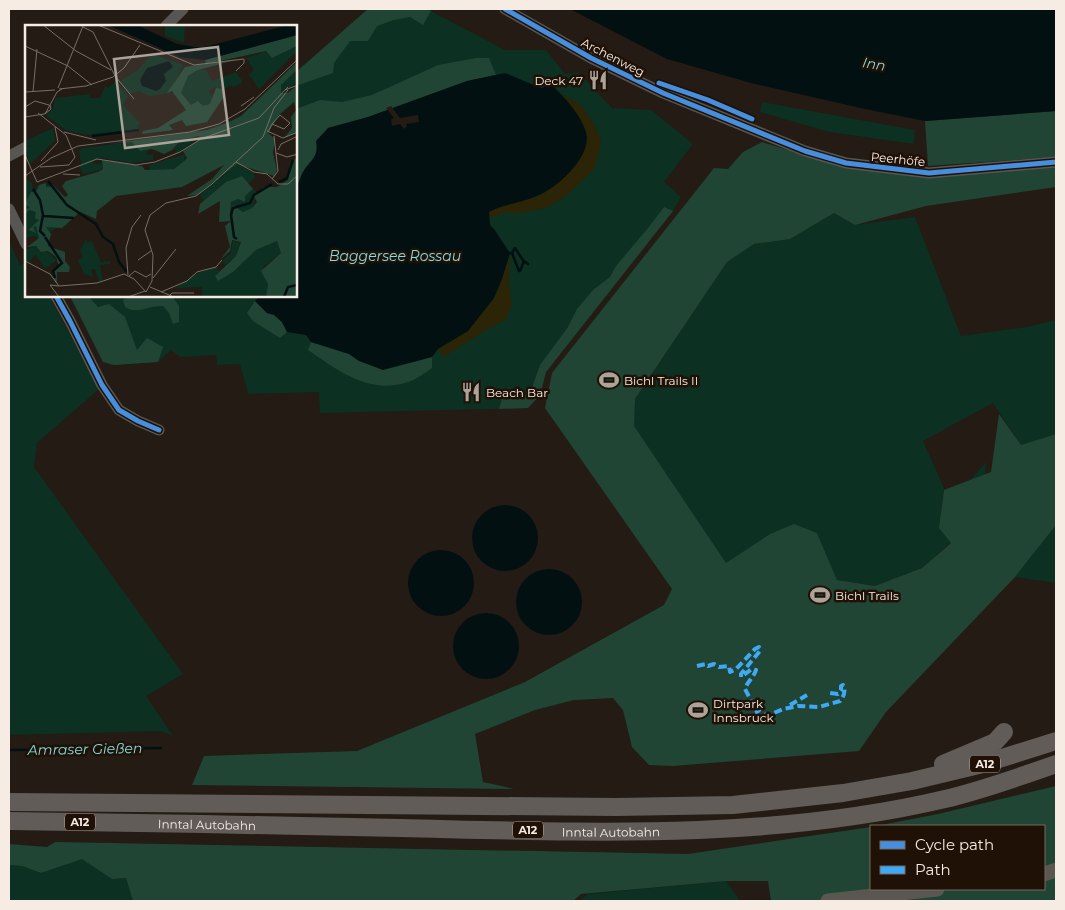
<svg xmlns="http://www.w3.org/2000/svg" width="1065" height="910" font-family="Montserrat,sans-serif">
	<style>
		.green { fill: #0c3021 }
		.forest { fill: #214534 }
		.sand { fill: #2c2406 }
		.water { fill: #031011 }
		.pier { fill: #231b14 }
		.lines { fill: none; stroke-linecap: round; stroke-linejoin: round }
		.stream { stroke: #031011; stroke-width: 2.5 }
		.minor { stroke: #585653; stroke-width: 11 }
		.major { stroke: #5a5650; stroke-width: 15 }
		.highway { stroke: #615c57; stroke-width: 18 }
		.quiet { stroke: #3fa9f5; stroke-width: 4; stroke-dasharray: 8 4; stroke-linecap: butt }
		.cycleway-casing { stroke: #201106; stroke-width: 8 }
		.cycleway { stroke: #468fdf; stroke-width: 5 }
		.labels { text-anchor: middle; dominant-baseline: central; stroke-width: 5; stroke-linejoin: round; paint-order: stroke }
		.shield { fill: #201106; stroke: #b6aaa1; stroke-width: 1 }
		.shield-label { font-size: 11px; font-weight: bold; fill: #f6ece4 }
		.street-label { font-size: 12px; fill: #f6ece4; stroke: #201106 }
		.poi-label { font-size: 12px; fill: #f6ece4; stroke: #201106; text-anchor: start }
		.water-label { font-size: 14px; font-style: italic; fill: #83dce1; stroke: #201106 }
		.inset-river { fill: none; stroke: #031011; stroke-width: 2.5 }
		.inset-road { fill: none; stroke: #776f67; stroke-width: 1 }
		.view { fill: #aca39b; fill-opacity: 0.15; stroke: #aca39b; stroke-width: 2.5 }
		.inset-edge { fill: none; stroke: #f6ece4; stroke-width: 2.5 }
	</style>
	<rect width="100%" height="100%" fill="#231b14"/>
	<g class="green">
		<path d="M368 9H427L505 50H546L565 74 578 72 613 109 615 108 651 110 693 144 664 182 681 197 673 211 546 372 540 395 528 408 320 413 319 392 248 394 240 364 217 365 216 355 180 357 171 350 158 362 114 365 103 362 70 296H296V72Z"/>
		<path d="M762 102 915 130 914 144 829 132 760 112Z"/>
		<path d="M834 213 855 225 915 217 961 336 1027 327 1056 320V434L1021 445 993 403 923 441 944 488 941 513 986 462 983 503 976 541 899 593 954 543 939 528 951 542 922 568 875 586 837 580 817 533 726 563 680 588 586 349 636 398 727 262 754 244 790 239Z"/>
		<path d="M9 241 20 265 26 263V296H49L99 389 37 443 34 467 183 674 146 696 173 736 161 731 9 735Z"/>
		<path d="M1056 525V583L1015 577Z"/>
		<path d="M82 858 112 879 126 878 133 901H9V865L22 866 41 873Z"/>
		<path d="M726 881 739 899 736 901H579L588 894Z"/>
	</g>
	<g class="forest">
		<path d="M368 9H427L431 11 423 25 410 17 394 20 377 26 368 41H350L334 63 333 73 296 86V72Z"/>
		<path d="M476 58H489L496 75 467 81 368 117 328 128 318 151 312 161 303 172 296 187V109L320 100 342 102 372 95 438 65Z"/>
		<path d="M1056 111V157L928 166 925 121Z"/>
		<path d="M762 142 845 168 928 176 1056 166V187L926 206 855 225 834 213 790 239 754 244 727 262 635 399 634 426 726 563 770 534 794 524 817 533 837 580 875 586 922 568 951 543 939 528 944 490 991 472 999 414 1021 445 1056 434V525L1015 577 886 712 859 751 673 766 649 765 632 747 623 710 613 698 574 700 535 710 475 734 483 782 514 789 192 785 204 756 357 751 525 682 664 605 672 589 545 408 552 373 714 168 728 169 743 152Z"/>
		<path d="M664 207 673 211 546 372 540 395 528 408 499 409 502 399 523 396 530 393 540 365 568 327 577 309 593 290 610 277 616 266 648 228Z"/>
		<path d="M70 296H88L98 307 109 304 125 317 137 350 147 338 163 347 158 362 114 365 103 362Z"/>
		<path d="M131 296H172L179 306V322L173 324 169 313 163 306C149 305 139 315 125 307L123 300Z"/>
		<path d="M255 301 267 313 274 315 282 322 287 332 280 338 253 321 247 313Z"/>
		<path d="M311 342 349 354 359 361 410 363 432 357V368C425 373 417 379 408 382 369 395 339 371 308 350Z"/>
		<path d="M1056 786V901H771L768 881H726L581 894 573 901H133L126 878 112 879 82 859 41 873 22 866 9 865V844L47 847 55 842 688 854 871 827V889H1044V826H876L938 814Z"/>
	</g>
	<g class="sand">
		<path d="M561 94 580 104 594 124 601 140 599 153 594 169 565 197 548 207 522 213H502L494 217 489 218V212C504 204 522 201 539 196L580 120Z"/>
		<path d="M510 253 509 284 512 305 505 320 488 329 443 357 438 349 468 331 494 298 502 279Z"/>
	</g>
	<g class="water">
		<path d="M570 9H1056V111L925 121 865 109 751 83 667 59Z"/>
		<path d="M505 73 541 88 552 85C565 98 581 115 586 132 593 156 557 188 537 196 521 203 504 204 489 212L490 225 494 229 510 253 502 279 494 298 468 331 438 349 432 357 383 370 359 361 349 354 311 342 306 335 287 332 282 322 274 315 267 313 255 301 260 296H296V187C300 182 300 177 303 172 310 159 319 159 316 141L328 128 368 117 467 81Z"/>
		<circle cx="505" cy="538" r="33"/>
		<circle cx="441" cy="583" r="33"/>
		<circle cx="549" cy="602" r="33"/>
		<circle cx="486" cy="646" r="33"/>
	</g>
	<path class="pier" d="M391 106 400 118 418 115 419 122 406 124 407 126 404 129 400 124 392 126 391 119 394 118 386 108Z"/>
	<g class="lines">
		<g class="stream">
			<path d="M510 253H512L519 271H520L524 261 528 264"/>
			<path d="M512 253 515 248 524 262"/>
			<path d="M9 750 161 748"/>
		</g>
		<g class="minor">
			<path d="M505 9 591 58 663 93 805 151 846 163 929 173 1056 162"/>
			<path d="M166 26 183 9"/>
			<path d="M9 156 26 147"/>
			<path d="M9 209 26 244"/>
			<path d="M56 296 70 321 102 385 119 410 138 421 159 430"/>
		</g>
		<g class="major">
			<path d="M1044 874 1056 870"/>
			<path d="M828 901 937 889"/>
		</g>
		<g class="highway">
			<path d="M943 764 995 742 1004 732"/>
			<path d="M9 802 616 807 733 805 843 793 912 781 983 764 1056 741"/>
			<path id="s1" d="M9 821C140 823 270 825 401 828 582 832 767 841 945 799 983 790 1019 777 1056 764"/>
		</g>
		<g class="quiet">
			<path d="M697 666 706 664 708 666 714 664 719 667 729 666 730 672 736 669 755 649 759 647 760 651 741 674V677L752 669 756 670C754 677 747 682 745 689L757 712 760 709 767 716 783 709 798 706 819 707 840 701C844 696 846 691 843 685L841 686V690L838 694 830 693 828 694"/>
			<path d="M790 705 807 695"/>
		</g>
		<defs>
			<g id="cycleway">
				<path d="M505 9 591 58 663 93 805 151 846 163 929 173 1056 162"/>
				<path d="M659 83 708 100 752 119"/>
				<path d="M56 296 70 321 102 385 119 410 138 421 159 430"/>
			</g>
		</defs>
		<use href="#cycleway" class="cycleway-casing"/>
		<use href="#cycleway" class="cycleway"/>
	</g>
	<defs>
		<symbol id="restaurant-bare" viewBox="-9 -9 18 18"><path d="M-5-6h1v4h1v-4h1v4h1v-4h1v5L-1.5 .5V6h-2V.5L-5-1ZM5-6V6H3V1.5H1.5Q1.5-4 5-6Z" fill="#aca39b" stroke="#201106" stroke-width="2.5" paint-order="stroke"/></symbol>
		<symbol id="stadium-bare" viewBox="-9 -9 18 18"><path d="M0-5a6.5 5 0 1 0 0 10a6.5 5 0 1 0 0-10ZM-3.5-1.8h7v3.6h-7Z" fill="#aca39b" stroke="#201106" stroke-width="2.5" paint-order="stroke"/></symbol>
	</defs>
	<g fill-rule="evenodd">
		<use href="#restaurant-bare" x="584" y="66" width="28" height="28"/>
		<use href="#stadium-bare" x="595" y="366" width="28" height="28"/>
		<use href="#restaurant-bare" x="457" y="378" width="28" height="28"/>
		<use href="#stadium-bare" x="806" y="581" width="28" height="28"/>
		<use href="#stadium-bare" x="684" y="696" width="28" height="28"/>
	</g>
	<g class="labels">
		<g class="shield">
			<rect x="970" y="755.5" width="30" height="17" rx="4"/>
			<rect x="65" y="813.5" width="30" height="17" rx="4"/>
			<rect x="513" y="821.5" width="30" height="17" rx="4"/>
		</g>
		<g class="shield-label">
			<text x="985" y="764">A12</text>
			<text x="80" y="822">A12</text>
			<text x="528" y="830">A12</text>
		</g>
		<g class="street-label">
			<text transform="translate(613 57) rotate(27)">Archenweg</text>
			<text transform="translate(898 159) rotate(6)">Peerhöfe</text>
			<text stroke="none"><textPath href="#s1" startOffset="198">Inntal Autobahn</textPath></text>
			<text stroke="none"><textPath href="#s1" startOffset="602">Inntal Autobahn</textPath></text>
		</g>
		<g class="poi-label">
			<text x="583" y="80" text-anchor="end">Deck 47</text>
			<text x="624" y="380">Bichl Trails II</text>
			<text x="486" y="392">Beach Bar</text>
			<text x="835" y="595">Bichl Trails</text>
			<text x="713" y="703">Dirtpark<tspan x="713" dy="14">Innsbruck</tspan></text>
		</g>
		<g class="water-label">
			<text transform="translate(874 64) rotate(10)">Inn</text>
			<text x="395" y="256">Baggersee Rossau</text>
			<text transform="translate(85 749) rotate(-1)">Amraser Gießen</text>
		</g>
	</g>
	<g transform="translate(25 25)">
		<rect width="272" height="272" fill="#231b14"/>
		<path d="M140 0H160L159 18 140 11ZM272 21V26L234 64 224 50 229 45 221 33 241 26 247 33ZM127 29 158 40 145 68 125 71 114 66 104 69 95 56 113 45ZM173 45H181L187 56 211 47 218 57 208 63 206 60 194 66 190 62 184 66 187 72 190 68 188 82 177 81 175 77 162 84 150 61 156 64 163 51ZM272 45V58L256 68V60ZM91 56 103 71 98 80 115 98 112 101 115 104 61 110 40 105 21 90 28 84 30 73 64 69 65 73H75L80 61 83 63ZM28 103 30 116 4 140 0 122 8 120 0 121 2 115ZM170 112 169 116 152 128 149 123 157 115ZM107 117 115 126 122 125V130L128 129V135L107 138 77 133 56 139 54 126 57 123ZM160 129 159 136 149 144 125 145 124 140ZM67 135 69 139 77 138 78 144 58 149 54 141ZM212 139 229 148 230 152 222 160 217 151 199 160 179 177 175 170ZM0 154 6 157 9 166 14 160H26L43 200 32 203 13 215 11 211 0 213 3 205 0 206ZM228 164 233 169 227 183 218 187 213 183 208 185 204 193 206 177ZM61 214 63 218 67 216 76 237 85 236V239L75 240 78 255 74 257 70 244 66 245 68 252 59 249 53 235 58 232 55 225ZM208 216 215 218 211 231 200 240 197 236 205 229ZM252 216 256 228 238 242 243 259 241 272H177V262L151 263 168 250 191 242 194 246 190 251 193 255 208 247 231 225ZM11 221 16 227H23L32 235 20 244 10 229 5 237 0 236V225Z" fill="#0c3021"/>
		<path d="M272 10V21L247 33 241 26 181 39 180 35ZM214 34 173 45 163 51 156 68 166 80 173 76 178 81 185 79 191 63 198 64 200 70 182 97 161 101 157 95 144 100 148 105 117 109 118 106 133 103 161 85 147 66 142 68 160 42ZM272 37V45L256 60V68H263L272 60V107L259 113 267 103 266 92 271 85 269 77 254 90 243 108 250 114 248 128 252 145 249 151 212 139 172 170 162 171 187 154 199 140 157 162 91 171 72 186 71 194 55 187 37 203 21 202 26 209 23 221 40 227V236L45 242 44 247H32V259L30 257 27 247 34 241 31 232 23 226 16 227 11 221 2 222 14 213 11 201 8 202 11 208 4 205 0 208 14 195 10 193 11 187 5 185 0 189V184L5 183 0 179 6 167H11L14 160 21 158V162H27V159L40 172 43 170 37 161 41 156 73 147 78 144 77 135 117 141 120 145 149 144 159 136 162 133 158 126 175 114 174 111 156 115 147 125 139 129 127 124 115 126 107 117 83 119 182 105 202 98 216 91ZM272 132V272H241L243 259 236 246 256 228 252 216 231 225 208 247 193 256 190 251 211 231 216 217 207 215 205 226 195 235 205 222 200 201 206 196 194 197 195 176 173 189 175 179 201 157 217 151 228 164 220 171V177L213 174 206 177 205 191 208 180 218 187 227 183 232 177 229 171 239 162H252L263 155 265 139Z" fill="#214534"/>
		<path d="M83 0H112L152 19 176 23 263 0H272V10L180 35 155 32ZM144 36 148 42 139 49 141 56 135 64 131 66 117 61 115 55 122 43Z" fill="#031011"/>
		<path class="inset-river" d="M67 111 114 105M23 156 42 180 71 199 78 212 88 219 94 237 102 247M254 157 262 153 268 135M8 164 15 175 18 190 15 206 20 211M19 191 49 193M20 212 37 238 28 246 30 253M212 214 209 212 206 190 208 183 225 178 229 170 247 159M259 272 263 262 272 260"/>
		<path class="inset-road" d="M18 0 51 26 86 45M73 0 169 40 219 34V38L211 46M58 2 68 7 90 51 109 74M0 21 43 41 67 60M263 62 260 65 273 60M33 63 58 1M34 64 61 61 88 52 99 43 115 20M0 67 30 65M8 67 12 24M25 80 32 67 37 64M216 81 229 72M0 82 10 76 24 80M13 88 41 110 50 132 44 140 15 142M0 92 19 89 21 88 25 85 26 84 25 80 20 89M0 95V124M242 106 258 113 273 107M39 107 71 115M243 107 247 99 255 90 265 98 259 104 247 99M253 125 256 119 273 111M251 128 262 132 273 129M0 130 12 157 72 134 111 140 130 137 155 127 176 114 234 93 260 65M16 136 33 117 30 102M211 137 229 147 242 149 253 159H263L273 150M38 149 55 150M0 151 26 133 53 121 165 107 194 99 220 84 273 34M247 154 253 146 249 111M113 235 126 226M0 236 25 249 34 261 72 258 99 249 109 254 121 267M103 250 101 223 107 202 116 190M104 251 110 246 121 252 126 249M128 253 151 224M125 262 149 272M121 267 127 256 128 230 120 205 125 190 141 178 171 171 187 159 238 112 249 83 263 65M136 267 162 256 172 247 191 242 197 235M34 272 25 260 34 261M103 272 120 266M143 272 147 268H169"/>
		<path class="view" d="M193 22 204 110 100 123 89 34Z"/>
		<rect width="272" height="272" class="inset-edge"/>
	</g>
	<rect width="1065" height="910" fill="none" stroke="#f6ece4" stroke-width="20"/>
	<rect x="870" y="825" width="175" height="65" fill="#201106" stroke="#76695f"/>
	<rect x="880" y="841" width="25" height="8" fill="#468fdf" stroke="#76695f"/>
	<text x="915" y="850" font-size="15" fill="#f6ece4">Cycle path</text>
	<rect x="880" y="866" width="25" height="8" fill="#3fa9f5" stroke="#76695f"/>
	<text x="915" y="875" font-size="15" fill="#f6ece4">Path</text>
</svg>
